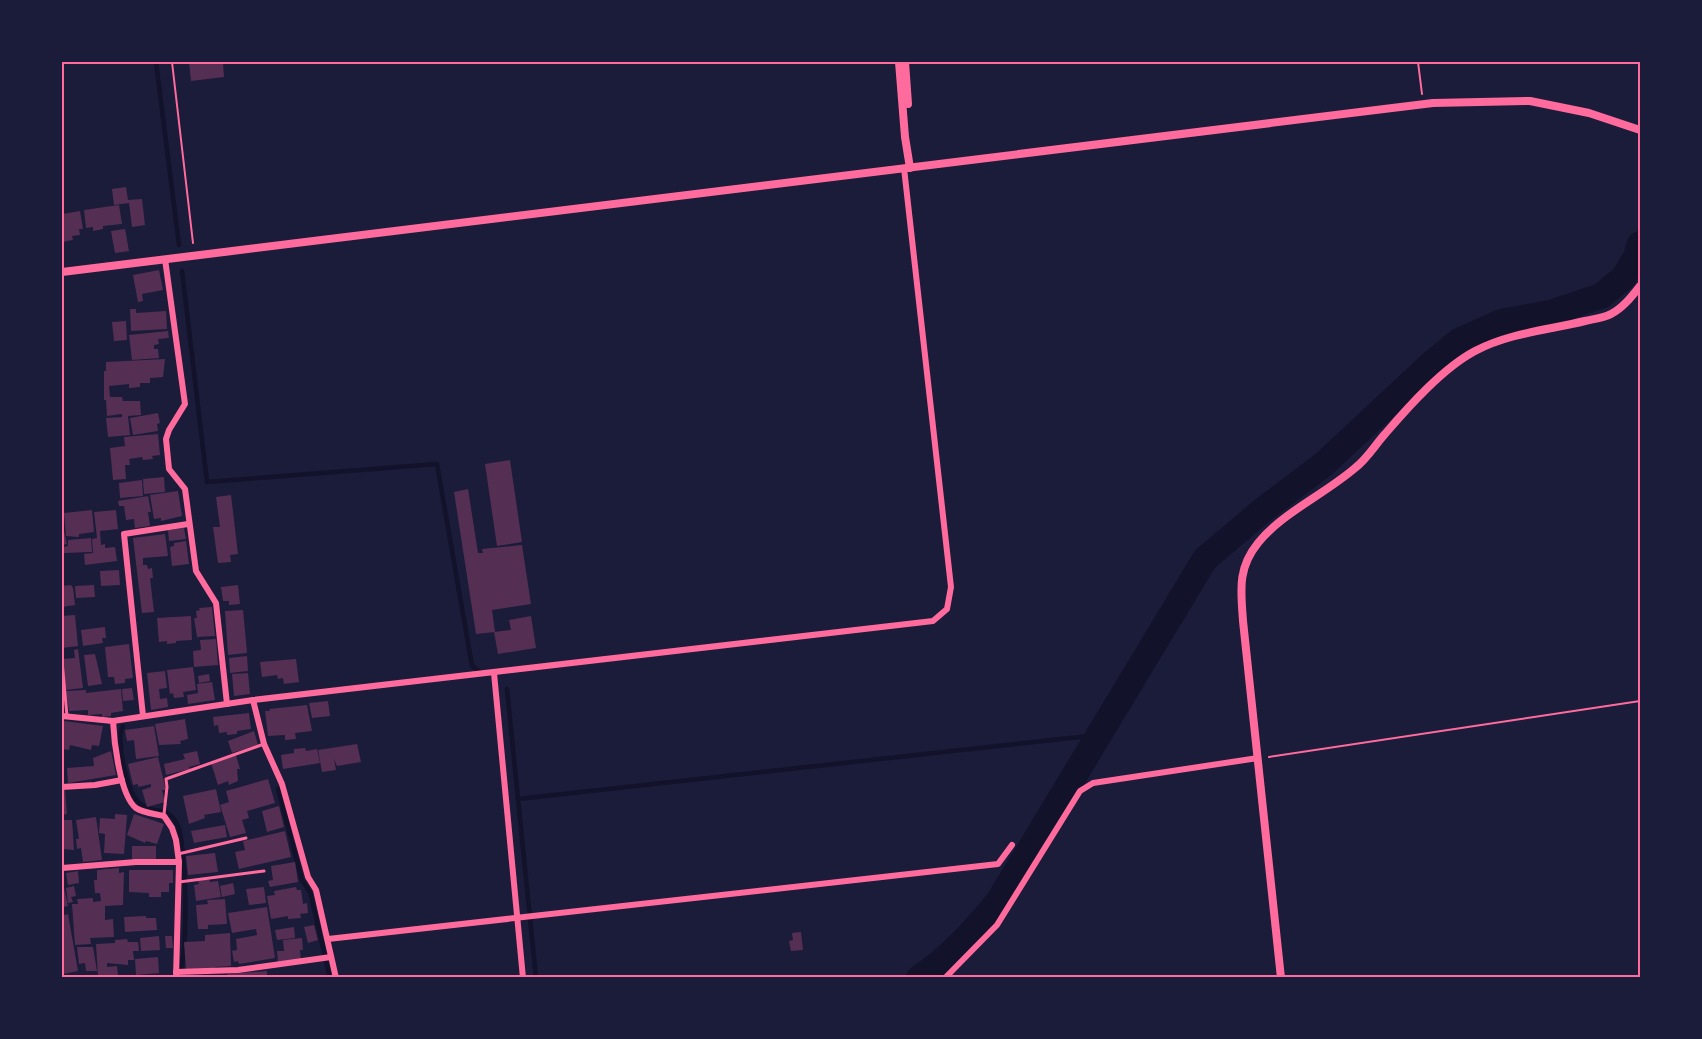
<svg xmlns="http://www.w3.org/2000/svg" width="1702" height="1039" font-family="'Varela Round',sans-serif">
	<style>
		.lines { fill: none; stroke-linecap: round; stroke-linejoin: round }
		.stream { stroke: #12122b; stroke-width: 4.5 }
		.river { stroke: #12122b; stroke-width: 26 }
		.building { fill: #542f53 }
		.path { stroke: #ff6b9d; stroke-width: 2 }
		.service { stroke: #ff6b9d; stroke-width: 3 }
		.minor { stroke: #ff6b9d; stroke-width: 6 }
		.tertiary { stroke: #ff6b9d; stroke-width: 8 }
		.neatline { fill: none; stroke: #ff6b9d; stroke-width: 2 }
	</style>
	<rect width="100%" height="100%" fill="#1b1b3a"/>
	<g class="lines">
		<g class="stream">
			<path d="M156 62 179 245"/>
			<path d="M182 271 207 482 437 464 472 666 482 673"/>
			<path d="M507 689 518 799"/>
			<path d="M123 726C115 739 127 794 140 804 153 815 169 804 178 826 182 835 182 847 183 858 186 887 186 920 184 950 183 959 181 968 180 978"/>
			<path d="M278 789 302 880 310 892 330 978"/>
			<path d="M536 978 518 799 1097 735"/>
		</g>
		<path class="river" d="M919 978C951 957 974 930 998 902L1205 559 1263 510 1324 464 1431 364 1459 341 1501 322 1550 313 1601 296 1623 278 1636 257 1640 244"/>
	</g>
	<g class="building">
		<path d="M189 62H208V64L223 62 224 77 191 81Z"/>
		<path d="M126 187 128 200 142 199 145 225 132 227 129 203 114 205 112 189Z"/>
		<path d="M119 205 122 224 103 226V229L93 231V227L86 228 84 210Z"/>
		<path d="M80 211 83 229H79L80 235 72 236 73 240 62 242V214Z"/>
		<path d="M125 229 129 251 115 253 111 231Z"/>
		<path d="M159 270 163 290 142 294 143 301 138 302 133 275Z"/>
		<path d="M130 309H136V313L166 311 167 329 131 331Z"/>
		<path d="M126 321 127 340 114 341 112 322Z"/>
		<path d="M168 331 169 338 158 339 159 344 154 345V349H158L159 358 132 360 129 335Z"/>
		<path d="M165 359 163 377 150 378V383H140V387L129 388V384L109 386 110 397H122L123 401H140L141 415 128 416 130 435 108 437 106 418 122 417V414L107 416 106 400H104V371H106V362Z"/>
		<path d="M158 413 160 423 157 424 158 431 133 435 130 418Z"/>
		<path d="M158 434 160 455 152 456 153 459 143 460 142 457 129 459 130 465H125L126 479 113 480 110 448 125 446 124 437Z"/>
		<path d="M510 460 522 542 497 546 485 464Z"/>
		<path d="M164 477 165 492 144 494 143 479Z"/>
		<path d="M142 480 143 496 120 498 119 483Z"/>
		<path d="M468 489 478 553H483L482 549 522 545 531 604 492 610 495 632 476 634 454 492Z"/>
		<path d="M178 491 182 516 161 521V518L154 519 150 495Z"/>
		<path d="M231 495 238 554 230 555 231 562 218 563 213 527H220L216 497Z"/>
		<path d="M148 496 151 512H148L150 526 135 528 134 519 126 520 124 506H119L118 501Z"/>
		<path d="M92 510 94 532 79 534V537L66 536 64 513Z"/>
		<path d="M116 510 118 529 100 531 101 545 105 544V548L115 547 117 561 85 565 84 554 93 553 92 539 97 538 94 512Z"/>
		<path d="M62 522 67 544 62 545Z"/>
		<path d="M184 528 186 539 169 541 168 530Z"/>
		<path d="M165 534 168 556 143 558V565H147L148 569 152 568 153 578H150L154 612 142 613 133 538Z"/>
		<path d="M91 538 92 552 64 553V547L68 546V540Z"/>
		<path d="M186 541 189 564 172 566 170 547 174 546V543Z"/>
		<path d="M119 570 120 585 101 586 100 571Z"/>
		<path d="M71 585 73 588 75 605 62 607V586Z"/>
		<path d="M94 585 95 597 76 598 75 586Z"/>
		<path d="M238 585 240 604 229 605V601H223L221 587Z"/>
		<path d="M212 607 215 636 197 637 194 618H197L196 611 200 610 199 608Z"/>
		<path d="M243 610 247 653 228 655 225 611Z"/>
		<path d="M75 615 78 646 62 648V616Z"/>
		<path d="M191 616 192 640 176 641V643L167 644V641L159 642 157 618Z"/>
		<path d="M531 616 536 648 498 654 494 632 511 630 509 620Z"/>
		<path d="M105 627 106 638H102L103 643 83 646 81 630Z"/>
		<path d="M216 639 218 665 194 667 193 651 201 650 200 640Z"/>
		<path d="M129 644 133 678 125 679V683L115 684 114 677H108L105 647Z"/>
		<path d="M78 649 83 688 65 690 62 659 75 658 74 650Z"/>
		<path d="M95 654 102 684 88 686 84 655Z"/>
		<path d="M247 656 248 671 230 673 229 658Z"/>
		<path d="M296 659 299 682 284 684 283 678 278 679 277 675 262 677 260 662Z"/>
		<path d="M193 667 196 690 183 692 184 697 174 698 173 693 170 694 167 670Z"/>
		<path d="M165 671 167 688 159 689 160 699 167 698 168 707 151 710 147 673Z"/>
		<path d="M248 673 250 694 234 696 232 674Z"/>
		<path d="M209 674 210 681 199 683 198 676Z"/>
		<path d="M212 682 215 700 188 704 187 695 198 693 197 684Z"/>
		<path d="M132 688 134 700 123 701 122 689Z"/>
		<path d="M121 689 123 711 111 713V716L102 717V714L88 715V710L69 711 66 691 86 690V693Z"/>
		<path d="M328 701 330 716 312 718 309 703Z"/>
		<path d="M307 705 312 731 295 733 296 739 285 740V735L268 736 265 711H270L269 709Z"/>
		<path d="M249 713 251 729 237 731V734L227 735V732L219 733 218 725 214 726 213 717Z"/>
		<path d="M185 719 188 739 180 741 181 744 159 745 155 724Z"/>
		<path d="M64 721 103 726 99 746 92 745 91 750 70 745 69 750 62 749Z"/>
		<path d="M154 726 159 756 136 759 134 740 127 741 125 730Z"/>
		<path d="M254 731 258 745 232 753 228 741Z"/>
		<path d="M357 744 361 762 337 766 334 759 336 770 322 772 318 750Z"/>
		<path d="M305 748 306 751 317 749 320 763 283 769 281 755 294 753V749Z"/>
		<path d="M111 751 116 775 68 783 67 768 94 766 93 758Z"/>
		<path d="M197 751 200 764 189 767 190 769 166 775 164 764 185 759 183 754Z"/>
		<path d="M236 755 240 769H237L238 781 229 785 228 781 218 785 211 763Z"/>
		<path d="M158 757 166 790H162L165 802 147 807 142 790 151 787V784L138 787V784L133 785 128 764Z"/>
		<path d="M268 779 275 803 247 811 249 818 242 820 246 833 230 837 220 805 229 802 226 791Z"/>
		<path d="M216 789 221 812 204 815 205 818 189 824 183 796Z"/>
		<path d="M62 790H65L67 814 62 815Z"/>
		<path d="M279 806 284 827 267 832 262 811Z"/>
		<path d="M115 814 127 815 124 854 104 853 105 834 99 833 100 818 115 819Z"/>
		<path d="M134 814 164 824 157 844 146 841 145 843 127 835Z"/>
		<path d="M96 817 102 860 83 862 81 848 77 849 76 839H79L76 820Z"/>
		<path d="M62 820H72L74 850 62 849Z"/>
		<path d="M225 825 227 837 194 843 191 831Z"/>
		<path d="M285 831 291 857 239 869 235 852 245 850 243 841Z"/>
		<rect x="132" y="846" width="24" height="14"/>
		<path d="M215 853 218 872 188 875 186 856Z"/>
		<path d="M295 862 298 882 270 887 268 881 273 880 271 866Z"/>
		<path d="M119 868V873L124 872 123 905 105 906V920L113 919 114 937 90 938 91 944 75 945 72 904H78L77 899 93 898V902L101 901 100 893H95L94 880H97V870Z"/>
		<path d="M129 870H173V883H169V892H161V897H149V893L129 892Z"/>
		<path d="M78 871 79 883 68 885 66 873Z"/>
		<path d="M62 878 68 906 63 907 64 915 68 914 78 971 63 974 62 964Z"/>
		<path d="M209 879 210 882 218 881 221 897 196 901 194 885 199 884 198 881Z"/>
		<path d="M233 883 235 894 222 897 220 886Z"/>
		<path d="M74 886 76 896 71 897 73 902 68 903 66 888Z"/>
		<path d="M264 887 266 903 249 905 246 889Z"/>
		<path d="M296 887 297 890H301L303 904 307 903 308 913 300 914 301 918 288 919V916L271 919 267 896 275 895 274 891Z"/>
		<path d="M225 899 227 924 208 925V929H198L196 905 208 904 207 900Z"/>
		<path d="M267 907 275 958 239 964 238 961 234 962 232 951 237 950 236 939 257 935 256 929 232 933 228 913Z"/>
		<path d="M146 916V918H156L157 930 125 932 124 917Z"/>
		<path d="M314 925 318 940 308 943 304 927Z"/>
		<path d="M294 927 295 938 277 940 275 930Z"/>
		<path d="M801 932 803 950 791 951 789 941 793 940 792 933Z"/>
		<path d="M230 933 231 966 215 967V969H186L184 942 205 941V935Z"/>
		<path d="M159 936 160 950 141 951 140 938Z"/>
		<path d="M165 936H172L173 948H166Z"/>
		<path d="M302 938 303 950H300L301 960 278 962 277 951H284L283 940Z"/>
		<path d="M127 939 128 942H138L139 951H133L134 960H128V965L107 963V967L117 966 118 975 98 976 96 944 115 943V940Z"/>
		<path d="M77 947H93L97 971H86L85 963 79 964Z"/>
		<path d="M158 957 159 973 136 975 135 959Z"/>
		<path d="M267 971V978H228L227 974Z"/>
	</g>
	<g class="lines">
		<g class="path">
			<path d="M172 62 193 243"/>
			<path d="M1418 62 1422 94"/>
			<path d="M1269 757 1640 701"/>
		</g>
		<g class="service">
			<path d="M62 661 67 716"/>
			<path d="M164 814 167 787 166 779 264 744"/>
			<path d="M178 854 246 838"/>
			<path d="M179 882 264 871"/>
		</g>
		<g class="minor">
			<path d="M165 259 185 404 169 430 166 439 169 469 185 489 196 571 216 603 227 704"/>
			<path d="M494 673 523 978"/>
			<path d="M253 700 264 744 282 784 308 877 316 890 336 978"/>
			<path d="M62 716 113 721 253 700 933 621 947 609 951 587 904 168"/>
			<path d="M143 716 124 534 188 524"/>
			<path d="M113 721C114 741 120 796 136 808 143 813 156 814 164 816L172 828 176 840 179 862 176 978"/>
			<path d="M62 787 95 785 122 780"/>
			<path d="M62 868 136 862H179"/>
			<path d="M328 939 998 864 1012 845"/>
			<path d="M176 972 238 970 331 957"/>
			<path d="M945 978 997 925 1080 791 1093 783 1258 758"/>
		</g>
		<g class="tertiary">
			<path d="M899 62 905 137 910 168"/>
			<path d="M905 62 908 104"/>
			<path d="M62 272 1433 103 1530 101 1589 113 1640 130"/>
			<path d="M1281 978 1243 621C1241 591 1237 569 1258 543 1282 513 1325 494 1355 468 1367 459 1375 445 1385 434 1409 406 1443 368 1475 351 1509 333 1548 330 1585 321 1593 319 1604 318 1611 314 1623 308 1632 296 1640 286"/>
		</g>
	</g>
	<rect width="1702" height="1039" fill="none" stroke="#1b1b3a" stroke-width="126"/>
	<rect x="63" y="63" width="1576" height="913" class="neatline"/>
</svg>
